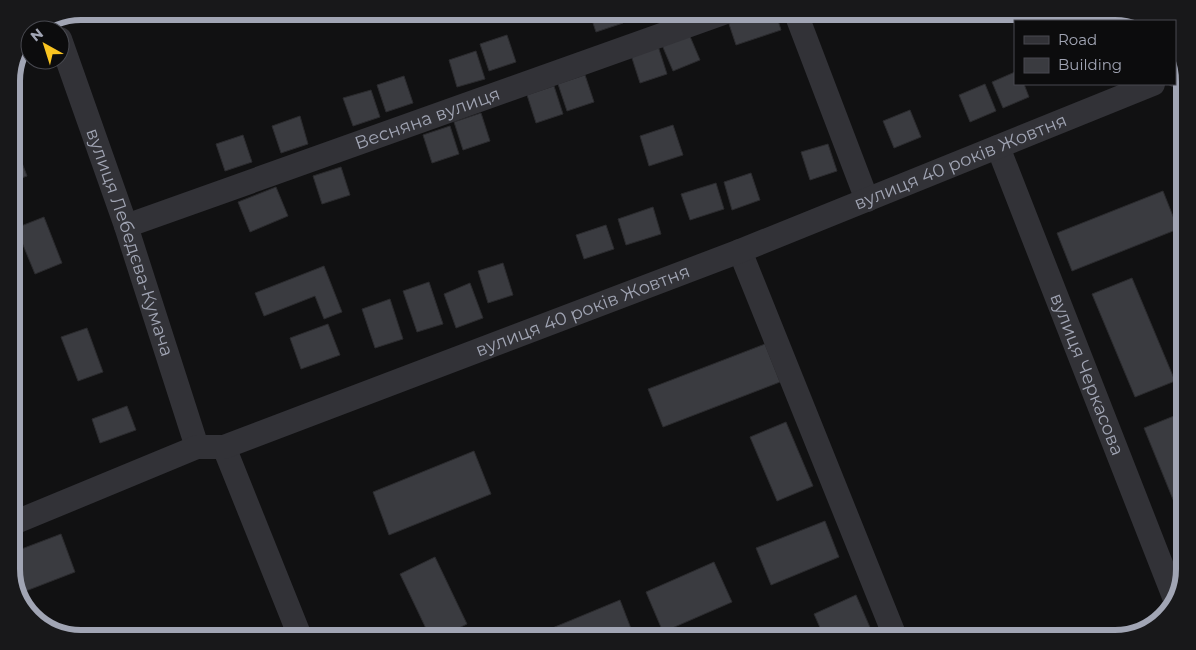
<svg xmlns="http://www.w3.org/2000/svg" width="1196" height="650" font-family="Montserrat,sans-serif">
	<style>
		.building { fill: #3a3b40; stroke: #2b2b2e }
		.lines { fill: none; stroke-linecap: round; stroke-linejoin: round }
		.minor { stroke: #323237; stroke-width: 24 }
		.labels { text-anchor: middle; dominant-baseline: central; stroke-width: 5; stroke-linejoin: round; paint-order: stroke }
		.street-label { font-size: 18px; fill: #a1a5b4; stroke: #0c0c0d }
		.rim { fill: none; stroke: #a1a5b4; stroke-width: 6 }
	</style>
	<rect width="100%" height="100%" fill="#111112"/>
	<g class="building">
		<path d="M170 11H203L174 22Z"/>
		<path d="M589 11H619L623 23 596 32Z"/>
		<path d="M749 11H775L781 30 736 45 727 18Z"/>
		<path d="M689 34 700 60 673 71 662 45Z"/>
		<path d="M507 35 516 62 489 71 480 44Z"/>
		<path d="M658 46 667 74 640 83 631 55Z"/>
		<path d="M476 51 485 79 457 87 449 60Z"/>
		<path d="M1015 72V84H1024L1029 97 1003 108 992 82Z"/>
		<path d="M585 75 594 102 567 111 558 84Z"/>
		<path d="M404 76 413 103 386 112 377 85Z"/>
		<path d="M985 84 996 111 970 122 959 95Z"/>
		<path d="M554 86 563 114 536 123 527 95Z"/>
		<path d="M371 90 380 117 353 126 343 98Z"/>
		<path d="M910 110 921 137 894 148 883 121Z"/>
		<path d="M481 113 490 141 463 150 454 122Z"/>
		<path d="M300 116 308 144 281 153 272 126Z"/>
		<path d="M673 125 683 155 649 166 640 136Z"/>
		<path d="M450 126 459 154 432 163 423 135Z"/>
		<path d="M11 134 27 176 11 182Z"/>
		<path d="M243 135 252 162 225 171 216 144Z"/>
		<path d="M828 144 837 171 810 180 801 152Z"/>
		<path d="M341 167 350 195 322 204 313 176Z"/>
		<path d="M751 173 760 200 732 210 724 182Z"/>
		<path d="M716 183 724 209 690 220 681 194Z"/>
		<path d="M276 187 288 216 250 232 238 202Z"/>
		<path d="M1163 191 1178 229 1072 271 1057 233Z"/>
		<path d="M653 207 661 234 626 245 618 219Z"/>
		<path d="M44 217 62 263 35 274 16 228Z"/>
		<path d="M606 225 614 249 584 259 576 235Z"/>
		<path d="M503 263 513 295 488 303 478 271Z"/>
		<path d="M324 266 342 312 324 319 315 296 264 316 255 293Z"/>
		<path d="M1132 278 1175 381 1135 397 1092 294Z"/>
		<path d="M429 282 443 324 417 332 403 291Z"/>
		<path d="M470 283 483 318 456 328 444 294Z"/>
		<path d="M390 299 403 339 375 348 362 309Z"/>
		<path d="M328 324 340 355 301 369 290 338Z"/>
		<path d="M87 328 103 372 78 381 61 337Z"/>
		<path d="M765 344 780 382 663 427 648 389Z"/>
		<path d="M127 406 136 430 100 443 92 419Z"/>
		<path d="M1184 412 1185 413V529L1144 428Z"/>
		<path d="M786 422 813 486 777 501 750 437Z"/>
		<path d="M474 451 491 494 389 535 373 492Z"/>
		<path d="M825 521 839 557 771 585 756 548Z"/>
		<path d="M61 534 75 572 18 594 11 573V553Z"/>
		<path d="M435 557 467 624 436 639H431L400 574Z"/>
		<path d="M714 562 732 602 663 632 646 592Z"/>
		<path d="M856 595 875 639H825L814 614Z"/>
		<path d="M620 600 635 639H554L550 629Z"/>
	</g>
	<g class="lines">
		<g class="minor">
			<path d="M795 11 867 200"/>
			<path id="s1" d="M60 39 126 226 197 447"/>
			<path d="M1175 75 1183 71"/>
			<path id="s2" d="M998 147 1176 602"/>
			<path id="s3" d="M126 226 729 11"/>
			<path d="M740 251 896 639"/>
			<path d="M224 447 301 639"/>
			<path id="s4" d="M11 524 197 447H224L740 251 1153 84"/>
		</g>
	</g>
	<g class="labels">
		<g class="street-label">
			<text stroke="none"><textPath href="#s3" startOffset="320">Весняна вулиця</textPath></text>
			<text stroke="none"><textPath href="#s4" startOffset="1018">вулиця 40 років Жовтня</textPath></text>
			<text stroke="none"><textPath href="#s1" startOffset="215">вулиця Лебедєва-Кумача</textPath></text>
			<text stroke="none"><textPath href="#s4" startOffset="612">вулиця 40 років Жовтня</textPath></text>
			<text stroke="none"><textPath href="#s2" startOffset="244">вулиця Черкасова</textPath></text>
		</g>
	</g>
	<path d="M0 0H1196V650H0ZM81 20H1115A61 61 0 0 1 1176 81V569A61 61 0 0 1 1115 630H81A61 61 0 0 1 20 569V81A61 61 0 0 1 81 20Z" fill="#18181a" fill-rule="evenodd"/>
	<path class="rim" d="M81 20H1115A61 61 0 0 1 1176 81V569A61 61 0 0 1 1115 630H81A61 61 0 0 1 20 569V81A61 61 0 0 1 81 20Z"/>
	<rect x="1014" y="20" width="162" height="65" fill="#0c0c0d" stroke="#484950"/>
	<rect x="1024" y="36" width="25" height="8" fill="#323237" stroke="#484950"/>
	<text x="1058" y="45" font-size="15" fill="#a1a5b4">Road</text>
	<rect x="1024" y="58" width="25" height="15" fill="#3a3b40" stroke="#484950"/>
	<text x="1058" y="70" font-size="15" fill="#a1a5b4">Building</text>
	<g transform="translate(45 45) rotate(321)"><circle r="24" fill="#0c0c0d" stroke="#484950"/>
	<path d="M0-4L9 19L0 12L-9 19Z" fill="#f9c421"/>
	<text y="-8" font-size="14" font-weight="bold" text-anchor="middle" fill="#a1a5b4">N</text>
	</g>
</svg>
